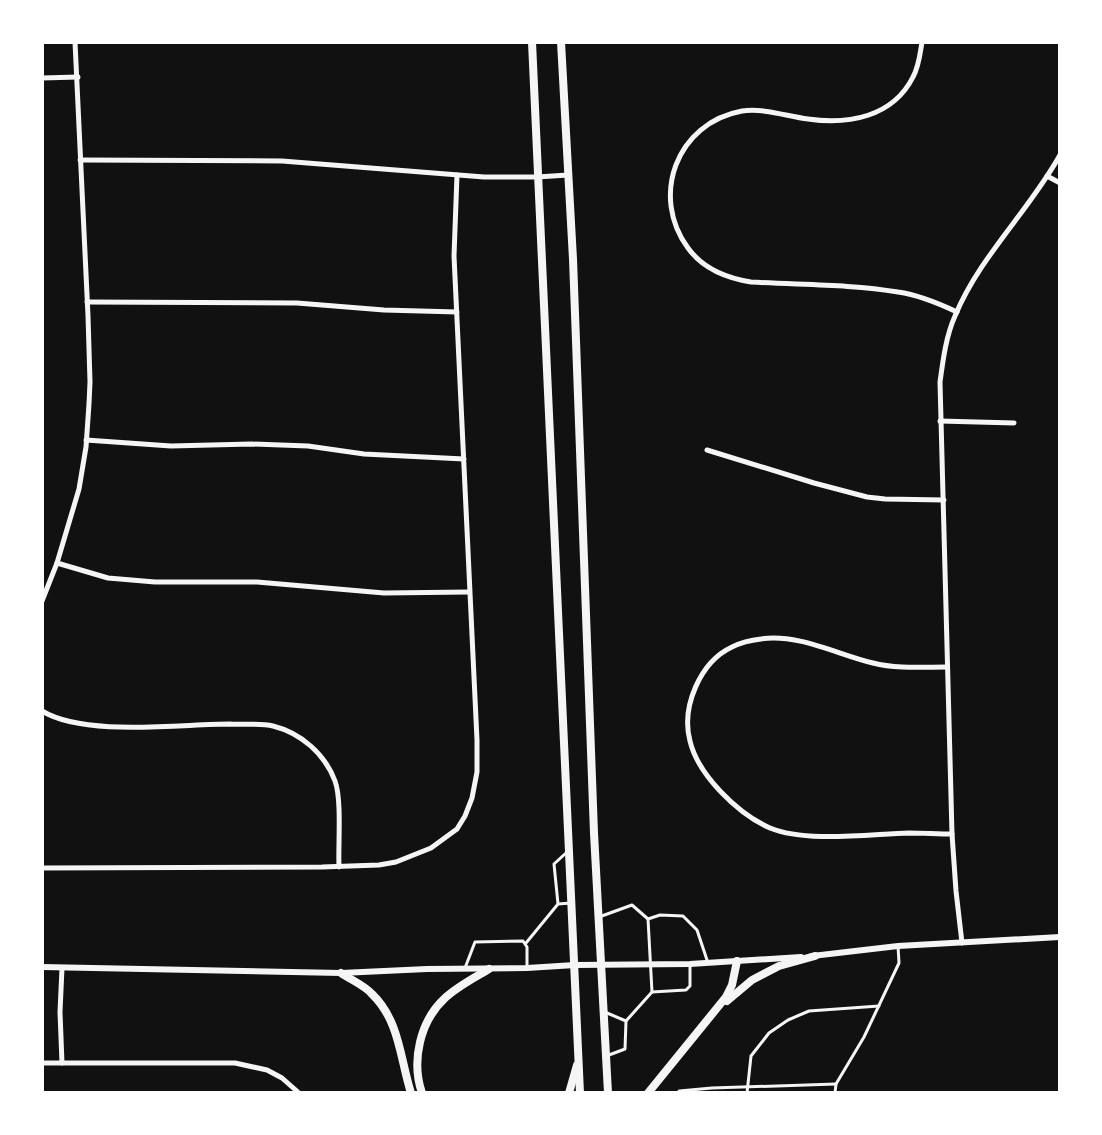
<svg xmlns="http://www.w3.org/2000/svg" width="1102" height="1135" font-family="'Noto Sans',sans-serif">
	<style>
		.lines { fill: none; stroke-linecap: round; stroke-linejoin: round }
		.service { stroke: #f5f5f5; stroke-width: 3 }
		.minor { stroke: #f5f5f5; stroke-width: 5 }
		.tertiary { stroke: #f5f5f5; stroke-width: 6 }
		.primary { stroke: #f5f5f5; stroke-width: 8 }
	</style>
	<rect width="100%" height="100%" fill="#111"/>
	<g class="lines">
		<g class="service">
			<path d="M558 904 554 864 566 853"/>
			<path d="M599 917 632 905 648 919"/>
			<path d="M526 943 558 904 571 903"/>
			<path d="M690 965V986L686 990 652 992 648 919 660 915 683 916 697 930 708 963"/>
			<path d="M465 968 475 942 523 941 527 947V968"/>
			<path d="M607 1013 626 1021"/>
			<path d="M609 1055 625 1049 626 1021 652 992"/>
			<path d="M679 1093V1091L712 1088 836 1084"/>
			<path d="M747 1093 751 1056 769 1033 788 1020 809 1011 879 1006"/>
			<path d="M835 1093 836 1084 864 1037 899 963 898 946"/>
		</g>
		<g class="minor">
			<path d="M922 42C920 54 919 66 913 77 893 117 848 125 808 119 786 116 764 108 742 111 676 123 650 197 688 248 703 269 726 278 751 282 800 285 850 284 898 292 919 295 938 303 957 312"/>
			<path d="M42 78 78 77"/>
			<path d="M80 160 282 161 484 177H537L568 175"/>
			<path d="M1047 176 1060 183"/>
			<path d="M87 302 297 303 384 310 457 312"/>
			<path d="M940 421 1014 423"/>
			<path d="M86 440 171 446 251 444 308 446 364 454 464 459"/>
			<path d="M707 450 814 483 867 497 885 499 944 500"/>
			<path d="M57 563 108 578 155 582H257L384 593 469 592"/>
			<path d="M42 601 57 563 79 489 86 447 89 404 90 382 88 316 75 42"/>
			<path d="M946 667C923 667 896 669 873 663 839 655 797 633 761 639 752 640 740 643 732 647 700 662 681 707 690 741 698 775 738 814 770 828 806 843 870 834 909 833 923 833 938 834 952 834"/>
			<path d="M42 711C85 737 180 724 230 724 244 725 260 723 273 726 301 733 325 754 335 781 342 800 338 845 339 867"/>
			<path d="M42 868 322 867 379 865 396 862 431 848 457 829 465 816 472 798 477 772V740L454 256 457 175"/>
			<path d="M962 943 956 891 952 834 940 382C943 360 946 336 955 316 980 256 1029 211 1060 155"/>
			<path d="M62 968 60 1012 62 1063"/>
			<path d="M42 1063H235L267 1070 282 1078 299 1093"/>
		</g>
		<g class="tertiary">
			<path d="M812 956 898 946 1060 937"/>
			<path d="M42 967 341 973 427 969 527 968 575 965 690 964 801 957"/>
		</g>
		<g class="primary">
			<path d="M532 42 580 1093"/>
			<path d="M561 42 573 259 594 833 608 1093"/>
			<path d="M341 973C351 980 364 985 372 994 400 1021 400 1059 411 1093"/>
			<path d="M727 1001 752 980 779 966 815 956"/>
			<path d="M422 1093C411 1061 420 1021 445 998 458 986 474 978 489 969"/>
			<path d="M569 1093 577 1065"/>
			<path d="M648 1093 726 997 732 985 737 961"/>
		</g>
	</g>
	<rect width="1102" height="1135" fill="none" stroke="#ffffff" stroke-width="88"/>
</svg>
